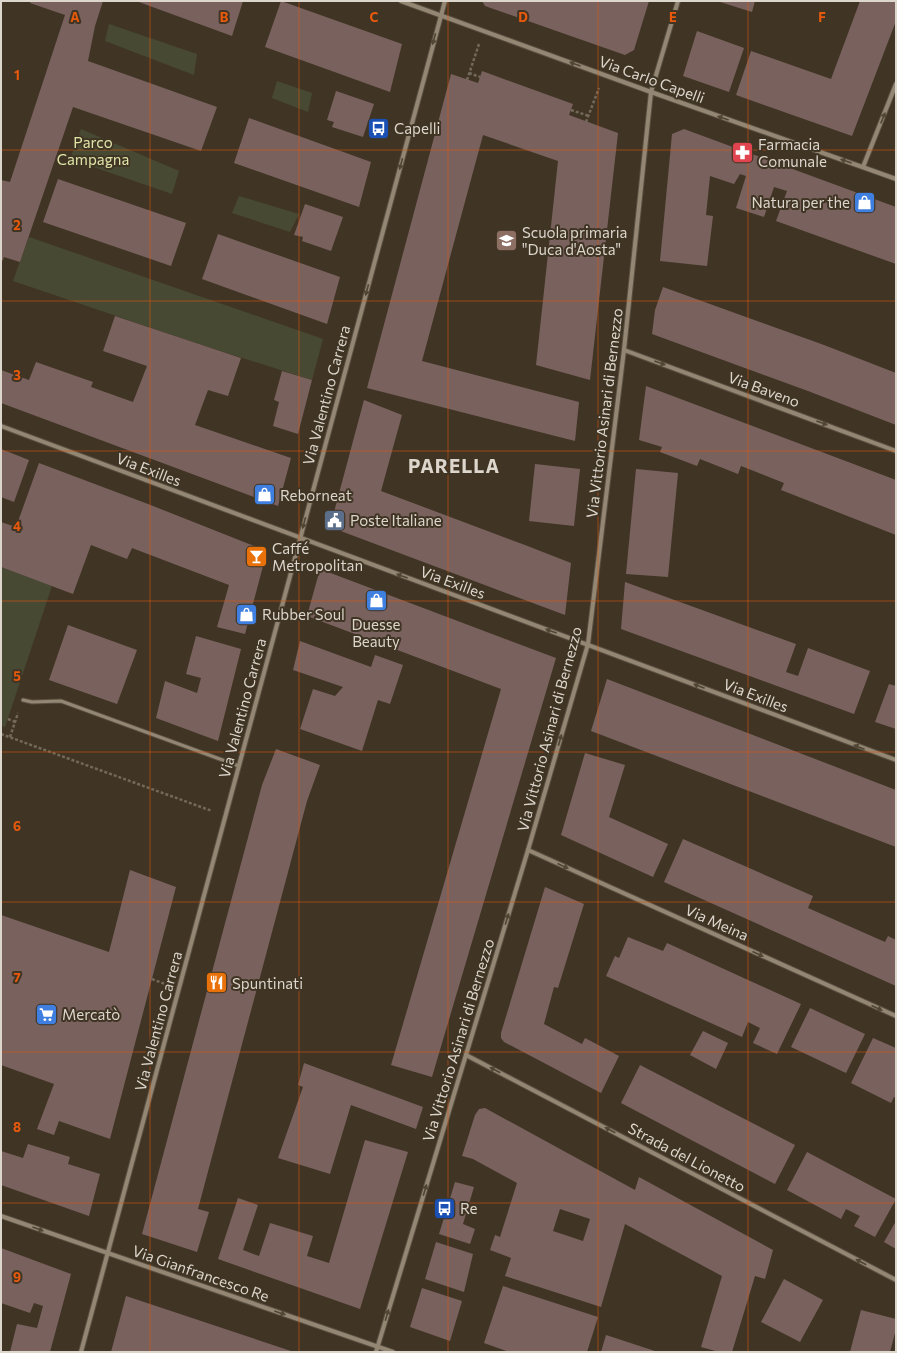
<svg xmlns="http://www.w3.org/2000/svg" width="897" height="1353" font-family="Commissioner,sans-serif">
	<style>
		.green { fill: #474933 }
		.building { fill: #79615e; fill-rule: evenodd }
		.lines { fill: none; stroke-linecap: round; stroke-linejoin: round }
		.lane-casing { stroke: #5a5042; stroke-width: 5 }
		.street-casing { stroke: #5a5042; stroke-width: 6 }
		.path { stroke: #72695a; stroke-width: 2.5; stroke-dasharray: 3 2; stroke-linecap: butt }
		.lane { stroke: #938673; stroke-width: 3 }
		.street { stroke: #938673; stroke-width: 4 }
		.oneway { fill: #514534 }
		.grid { fill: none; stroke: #e8590c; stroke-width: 1; stroke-opacity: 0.55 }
		.labels { text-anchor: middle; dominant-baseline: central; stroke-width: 4; stroke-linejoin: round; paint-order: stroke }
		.street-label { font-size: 15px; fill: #ddd6cc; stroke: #403524 }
		.poi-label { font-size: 15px; fill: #ddd6cc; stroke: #403524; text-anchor: start }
		.park-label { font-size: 15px; fill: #dfe5a8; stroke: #403524 }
		.district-label { font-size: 19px; font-weight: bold; letter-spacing: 1px; fill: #ddd6cc; stroke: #403524 }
		.grid-label { font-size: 13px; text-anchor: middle; font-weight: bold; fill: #e8590c; stroke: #403524; stroke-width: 4; stroke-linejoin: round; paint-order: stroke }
	</style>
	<rect width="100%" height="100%" fill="#403524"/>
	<g class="green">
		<path d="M109 24 197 54 194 75 105 41Z"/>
		<path d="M277 81 312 93 308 112 272 98Z"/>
		<path d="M81 129 179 171 172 194 70 159Z"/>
		<path d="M239 196 299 214 290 232 232 213Z"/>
		<path d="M29 237 323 339 312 380 202 345 13 281Z"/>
		<path d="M1 567 52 586 5 727 1 726Z"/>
	</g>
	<g class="building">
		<path d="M31 1H103L95 26 88 61 217 107 201 151 73 107 20 262 4 257 1 264V180L10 182 65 15 30 3Z"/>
		<path d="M136 1H243L232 36Z"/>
		<path d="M281 1 402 44 390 92 265 47Z"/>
		<path d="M482 1H649L634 50 625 55 485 6Z"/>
		<path d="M717 1H755L752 12Z"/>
		<path d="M860 1H896V21L852 136 736 95 751 51 831 79Z"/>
		<path d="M697 31 744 48 729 92 683 76Z"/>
		<path d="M482 71 573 104 569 115 618 133 590 380 536 365 558 161 483 135 422 361 579 402 575 441 367 388 451 74 478 83Z"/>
		<path d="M336 91 374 104 363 137 332 127 334 122 327 120Z"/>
		<path d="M249 118 371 162 359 207 234 163Z"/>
		<path d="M684 129 896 207V264L776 221 787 191 774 187 764 217 736 208 746 176 740 174 734 184 710 176 706 215 713 216 707 266 660 261 672 134Z"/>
		<path d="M58 179 186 223 171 266 43 222Z"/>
		<path d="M305 204 343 217 331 251 302 241 303 237 294 235Z"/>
		<path d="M218 234 340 277 327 324 202 279Z"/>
		<path d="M663 287 824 345 896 373V425L808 391 652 334 655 310Z"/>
		<path d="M115 316 241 358 228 396 208 390 195 425 291 458 278 506 1 403V370L29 380 36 362 93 382 91 387 133 402 147 366 103 351Z"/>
		<path d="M282 371 312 380 298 434 273 426 279 402 274 400Z"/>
		<path d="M646 386 896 480V535L781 490 784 483 741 466 738 474 700 459 697 466 660 452 662 447 639 440Z"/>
		<path d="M364 400 402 415 381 491 525 545 571 563 565 615 330 527Z"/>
		<path d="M1 449 29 460 14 502 1 497Z"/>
		<path d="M39 463 148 504 267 551 245 634 217 627 229 585 132 548 127 559 91 545 73 594 1 567V522L16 527Z"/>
		<path d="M535 464 580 469 574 526 529 521Z"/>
		<path d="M636 469 678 473 668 577 626 574Z"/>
		<path d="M320 569 556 658 432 1077 391 1065 501 689 307 616Z"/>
		<path d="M625 582 796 644 786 672 798 676 808 648 870 671 854 714 621 629Z"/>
		<path d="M68 625 137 650 117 704 49 680Z"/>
		<path d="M196 636 241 649 218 741 156 718 165 681 197 693 201 678 186 674Z"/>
		<path d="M300 641 371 667 375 655 403 665 390 704 378 700 362 751 300 729 313 689 335 696 343 687 293 670Z"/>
		<path d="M607 679 896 790V847L591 731Z"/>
		<path d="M889 684 896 686V729L875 722Z"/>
		<path d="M276 749 320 765 307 801 198 1209 209 1212 197 1252 142 1234 262 785Z"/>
		<path d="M585 753 625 765 609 817 668 844 653 877 561 835Z"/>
		<path d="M683 839 813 896 808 908 885 942 888 936 896 940V986L664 882Z"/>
		<path d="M130 870 176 887 110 1139 59 1121 54 1135 37 1129 54 1084 1 1065V915L109 952Z"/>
		<path d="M545 887 584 904 558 988 554 987 544 1024 582 1044 585 1038 619 1056 601 1093 504 1042 501 1038V1033Z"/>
		<path d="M628 937 663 951 667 943 801 1004 777 1054 753 1043 760 1028 748 1022 742 1037 606 976 615 956 619 958Z"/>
		<path d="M810 1008 865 1034 846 1073 791 1047Z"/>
		<path d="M703 1031 728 1043 716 1069 690 1055Z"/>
		<path d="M873 1038 896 1048V1098L894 1097 891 1103 851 1083Z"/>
		<path d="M304 1063 423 1107 416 1129 351 1105 330 1174 278 1158 303 1087 298 1085Z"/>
		<path d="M640 1065 795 1145 775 1184 621 1103Z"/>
		<path d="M485 1108 635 1190 639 1177 773 1250 765 1279 755 1276 732 1352H719L701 1347 722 1276 625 1224 601 1307 505 1276 511 1258 490 1250 495 1235 500 1237 517 1183 473 1159 462 1156 475 1115 479 1109ZM560 1209 590 1219 583 1241 553 1231Z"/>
		<path d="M365 1140 408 1152 360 1309 218 1259 238 1198 258 1205 243 1250 259 1256 270 1223 313 1236 307 1256 329 1263Z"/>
		<path d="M28 1144 70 1157 68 1164 100 1174 89 1216 1 1185V1151L23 1158Z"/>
		<path d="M807 1152 896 1199 875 1237 854 1226 860 1216 846 1209 841 1219 787 1190Z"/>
		<path d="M455 1182 474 1187 463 1224 475 1229 470 1244 439 1234Z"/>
		<path d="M896 1221V1249L884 1242Z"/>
		<path d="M436 1242 473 1254 464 1292 425 1279Z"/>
		<path d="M1 1248 71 1274 50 1352H10L17 1324 37 1328 43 1306 34 1303 30 1313 1 1303Z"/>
		<path d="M784 1279 823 1300 800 1342 761 1322Z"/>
		<path d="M503 1286 598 1317 587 1352H509L484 1343Z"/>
		<path d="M422 1288 462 1301 450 1341 410 1327Z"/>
		<path d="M126 1296 294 1352H111Z"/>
		<path d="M861 1310 896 1319V1329L890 1352H850Z"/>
		<path d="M606 1335 658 1352H601Z"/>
	</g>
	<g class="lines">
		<defs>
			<path id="lane" d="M23 700 32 702 61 701 239 766"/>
			<g id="street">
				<path d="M401 1 651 92 896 179"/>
				<path d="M863 167 896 84"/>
				<path d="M624 350 896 451"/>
				<path d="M1 426C299 539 598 648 896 760"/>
				<path d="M528 850 896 1016"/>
				<path d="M466 1055 896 1280"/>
				<path d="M1 1216 393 1352"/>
				<path d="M81 1352 445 1"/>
				<path d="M376 1352 528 850 588 644 624 350 651 92 678 1"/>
			</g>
		</defs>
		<use href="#lane" class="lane-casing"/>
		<use href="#street" class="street-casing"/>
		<g class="path">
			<path d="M469 73 480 77"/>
			<path d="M467 80 479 44"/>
			<path d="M571 110 589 116"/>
			<path d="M586 122 599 88"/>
			<path d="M8 719 15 722"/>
			<path d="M1 734 212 811"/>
			<path d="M10 737 18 713"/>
			<path d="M152 979 165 984"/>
		</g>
		<use href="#lane" class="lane"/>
		<use href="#street" class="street"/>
	</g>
	<defs><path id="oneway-solid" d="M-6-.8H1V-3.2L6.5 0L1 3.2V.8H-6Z"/></defs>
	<g class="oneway">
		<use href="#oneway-solid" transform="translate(434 39) rotate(105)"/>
		<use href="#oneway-solid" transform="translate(575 64) rotate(-160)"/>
		<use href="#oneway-solid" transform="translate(723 118) rotate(-161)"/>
		<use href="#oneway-solid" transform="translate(883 118) rotate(-68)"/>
		<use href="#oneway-solid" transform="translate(846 161) rotate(-161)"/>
		<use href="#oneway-solid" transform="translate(401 164) rotate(105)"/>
		<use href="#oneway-solid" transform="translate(367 290) rotate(105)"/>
		<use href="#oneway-solid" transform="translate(660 363) rotate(20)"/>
		<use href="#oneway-solid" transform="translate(822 423) rotate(20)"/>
		<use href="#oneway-solid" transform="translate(304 523) rotate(105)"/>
		<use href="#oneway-solid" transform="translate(402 576) rotate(-160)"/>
		<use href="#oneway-solid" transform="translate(551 631) rotate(-160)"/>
		<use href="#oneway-solid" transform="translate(699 686) rotate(-159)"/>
		<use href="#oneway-solid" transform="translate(560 740) rotate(-74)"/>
		<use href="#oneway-solid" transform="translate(859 747) rotate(-159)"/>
		<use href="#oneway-solid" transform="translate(563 866) rotate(24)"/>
		<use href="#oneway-solid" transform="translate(507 919) rotate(-73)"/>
		<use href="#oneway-solid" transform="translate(758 954) rotate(24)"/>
		<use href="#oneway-solid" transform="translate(877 1008) rotate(24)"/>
		<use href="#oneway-solid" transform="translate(495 1070) rotate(-152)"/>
		<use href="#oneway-solid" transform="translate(610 1130) rotate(-152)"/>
		<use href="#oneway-solid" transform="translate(425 1190) rotate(-73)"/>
		<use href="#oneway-solid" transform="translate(38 1229) rotate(20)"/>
		<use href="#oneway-solid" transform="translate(861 1262) rotate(-152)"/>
		<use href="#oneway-solid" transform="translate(280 1313) rotate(19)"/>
		<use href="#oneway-solid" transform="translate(387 1315) rotate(-73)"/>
	</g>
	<path class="grid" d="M150 1V1352M299 1V1352M448 1V1352M598 1V1352M748 1V1352M1 150H896M1 301H896M1 451H896M1 601H896M1 752H896M1 902H896M1 1052H896M1 1203H896"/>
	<defs>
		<symbol id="bus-square" viewBox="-11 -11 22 22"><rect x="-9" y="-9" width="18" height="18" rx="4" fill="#1a4fb4" stroke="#403524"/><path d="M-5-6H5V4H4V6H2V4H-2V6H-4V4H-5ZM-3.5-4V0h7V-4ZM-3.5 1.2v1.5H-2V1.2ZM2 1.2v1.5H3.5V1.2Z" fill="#fff"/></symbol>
		<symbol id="pharmacy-square" viewBox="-11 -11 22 22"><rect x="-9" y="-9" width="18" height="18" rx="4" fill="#e0444e" stroke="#403524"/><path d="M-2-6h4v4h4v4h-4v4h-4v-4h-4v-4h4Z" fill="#fff"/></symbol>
		<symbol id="shop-square" viewBox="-11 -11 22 22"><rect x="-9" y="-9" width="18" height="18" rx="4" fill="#3f7fe0" stroke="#403524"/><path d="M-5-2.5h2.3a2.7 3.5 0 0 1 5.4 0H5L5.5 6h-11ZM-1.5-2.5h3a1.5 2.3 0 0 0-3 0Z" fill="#fff"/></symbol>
		<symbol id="school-square" viewBox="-11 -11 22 22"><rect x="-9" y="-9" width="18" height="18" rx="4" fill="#8d6e63" stroke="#403524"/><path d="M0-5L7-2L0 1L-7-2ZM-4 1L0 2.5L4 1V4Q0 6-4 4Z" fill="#fff"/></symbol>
		<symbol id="civic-square" viewBox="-11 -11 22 22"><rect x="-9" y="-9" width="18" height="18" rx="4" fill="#5c6f8a" stroke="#403524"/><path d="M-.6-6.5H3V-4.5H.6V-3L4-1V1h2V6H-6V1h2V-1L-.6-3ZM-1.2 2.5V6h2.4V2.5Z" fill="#fff"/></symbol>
		<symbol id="bar-square" viewBox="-11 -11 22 22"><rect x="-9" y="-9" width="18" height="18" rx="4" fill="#e8710a" stroke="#403524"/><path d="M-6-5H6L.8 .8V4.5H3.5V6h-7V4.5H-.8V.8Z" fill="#fff"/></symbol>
		<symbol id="restaurant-square" viewBox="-11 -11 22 22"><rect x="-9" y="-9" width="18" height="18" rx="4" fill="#e8710a" stroke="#403524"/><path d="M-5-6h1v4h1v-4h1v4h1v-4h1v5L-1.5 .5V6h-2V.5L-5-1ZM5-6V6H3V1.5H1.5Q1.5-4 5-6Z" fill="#fff"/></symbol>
		<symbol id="supermarket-square" viewBox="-11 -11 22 22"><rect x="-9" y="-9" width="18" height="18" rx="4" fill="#3f7fe0" stroke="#403524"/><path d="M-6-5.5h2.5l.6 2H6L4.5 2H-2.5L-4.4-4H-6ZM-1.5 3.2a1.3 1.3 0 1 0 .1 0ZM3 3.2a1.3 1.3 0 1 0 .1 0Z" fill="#fff"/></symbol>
	</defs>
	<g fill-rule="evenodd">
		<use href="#bus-square" x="366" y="116" width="25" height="25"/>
		<use href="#pharmacy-square" x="730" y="140" width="25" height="25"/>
		<use href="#shop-square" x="852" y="190" width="25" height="25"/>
		<use href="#school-square" x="494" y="228" width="25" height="25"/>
		<use href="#shop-square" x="252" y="482" width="25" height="25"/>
		<use href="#civic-square" x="322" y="508" width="25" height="25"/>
		<use href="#bar-square" x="244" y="544" width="25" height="25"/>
		<use href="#shop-square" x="364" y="588" width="25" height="25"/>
		<use href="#shop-square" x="234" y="602" width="25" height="25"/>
		<use href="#restaurant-square" x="204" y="970" width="25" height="25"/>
		<use href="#supermarket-square" x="34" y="1002" width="25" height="25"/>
		<use href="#bus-square" x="432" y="1196" width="25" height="25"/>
	</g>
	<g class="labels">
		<g class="street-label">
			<text transform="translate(652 79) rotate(20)">Via Carlo Capelli</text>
			<text transform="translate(764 389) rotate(20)">Via Baveno</text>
			<text transform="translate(326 395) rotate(-75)">Via Valentino Carrera</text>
			<text transform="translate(604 413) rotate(-83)">Via Vittorio Asinari di Bernezzo</text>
			<text transform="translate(149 469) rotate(21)">Via Exilles</text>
			<text transform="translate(453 582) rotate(20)">Via Exilles</text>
			<text transform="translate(756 695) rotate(21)">Via Exilles</text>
			<text transform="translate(242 708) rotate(-75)">Via Valentino Carrera</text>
			<text transform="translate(549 729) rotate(-75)">Via Vittorio Asinari di Bernezzo</text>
			<text transform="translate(717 922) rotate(24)">Via Meina</text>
			<text transform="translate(158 1021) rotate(-75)">Via Valentino Carrera</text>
			<text transform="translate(458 1040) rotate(-73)">Via Vittorio Asinari di Bernezzo</text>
			<text transform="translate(687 1157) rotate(28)">Strada del Lionetto</text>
			<text transform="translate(201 1273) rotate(19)">Via Gianfrancesco Re</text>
		</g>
		<g class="poi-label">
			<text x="394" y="128">Capelli</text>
			<text x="758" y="144">Farmacia<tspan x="758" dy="17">Comunale</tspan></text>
			<text x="850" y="202" text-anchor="end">Natura per the</text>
			<text x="522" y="232">Scuola primaria<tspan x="522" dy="17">"Duca d'Aosta"</tspan></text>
			<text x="280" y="495">Reborneat</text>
			<text x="350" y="520">Poste Italiane</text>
			<text x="272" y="548">Caffé<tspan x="272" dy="17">Metropolitan</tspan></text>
			<text x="262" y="614">Rubber Soul</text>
			<text x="376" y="624" text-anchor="middle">Duesse<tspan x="376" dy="17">Beauty</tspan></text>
			<text x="232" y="983">Spuntinati</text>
			<text x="62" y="1014">Mercatò</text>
			<text x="460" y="1208">Re</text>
		</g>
		<g class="park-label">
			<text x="93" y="142">Parco<tspan x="93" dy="17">Campagna</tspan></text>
		</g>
		<g class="district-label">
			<text x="454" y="465">PARELLA</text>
		</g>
	</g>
	<g class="grid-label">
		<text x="75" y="22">A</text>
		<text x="224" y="22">B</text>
		<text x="374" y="22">C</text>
		<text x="523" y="22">D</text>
		<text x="673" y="22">E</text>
		<text x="822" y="22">F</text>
		<text x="17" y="80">1</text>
		<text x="17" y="230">2</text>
		<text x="17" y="380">3</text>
		<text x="17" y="531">4</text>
		<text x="17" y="681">5</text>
		<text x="17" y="831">6</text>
		<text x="17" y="982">7</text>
		<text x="17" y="1132">8</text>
		<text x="17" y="1282">9</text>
	</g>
	<rect width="897" height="1353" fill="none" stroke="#ddd6cc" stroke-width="4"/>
</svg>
